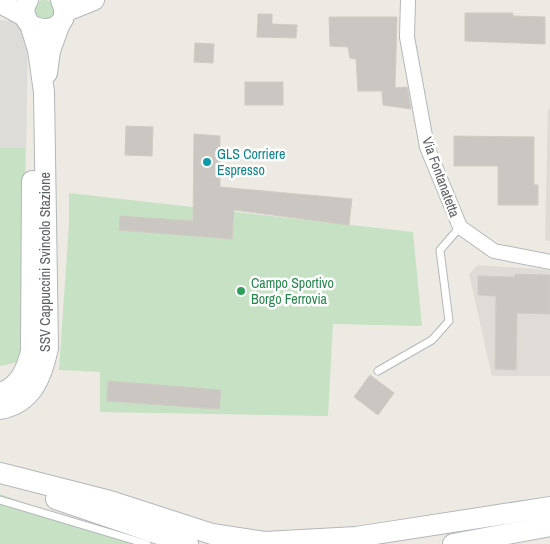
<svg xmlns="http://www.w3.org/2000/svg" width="550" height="544" font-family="'Archivo Narrow',sans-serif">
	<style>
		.industrial { fill: #dedcd8 }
		.education { fill: #dfdbd6 }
		.green { fill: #c7e1c4 }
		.building { fill: #cac7c3; stroke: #d0cbc3 }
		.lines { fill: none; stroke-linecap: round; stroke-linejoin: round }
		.lane-casing { stroke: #b4b7b9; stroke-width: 9 }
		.street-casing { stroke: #b4b7b9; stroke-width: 16 }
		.secondary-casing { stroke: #b3b7ba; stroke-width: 22 }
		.lane { stroke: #fff; stroke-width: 7 }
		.street { stroke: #fff; stroke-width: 14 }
		.secondary { stroke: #fff; stroke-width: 20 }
		.culture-dot { fill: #0f9aa8; stroke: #fff; stroke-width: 2 }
		.leisure-dot { fill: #2e9e5b; stroke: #fff; stroke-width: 2 }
		.labels { text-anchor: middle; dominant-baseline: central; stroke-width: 5; stroke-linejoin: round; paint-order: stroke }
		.culture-label { font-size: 14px; fill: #0d838f; stroke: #fff; text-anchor: start }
		.street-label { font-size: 14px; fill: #5c6063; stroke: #fff }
		.leisure-label { font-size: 14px; fill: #27864d; stroke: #fff; text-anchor: start }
	</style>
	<rect width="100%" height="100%" fill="#edeae4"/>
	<path class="industrial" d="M0 20 28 23 23 361 0 366Z"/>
	<g class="education">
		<path d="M548 109H550V241L545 240Z"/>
		<path d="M478 265 550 270V376H492L469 274Z"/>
	</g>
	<g class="green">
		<path d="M41 0C49 0 53 1 56 8L51 20 35 17 33 9Z"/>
		<path d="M0 148H25L23 361 0 366Z"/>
		<path d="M69 193 413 232 422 326 333 324 328 416 100 412V372L59 370 69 224Z"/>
		<path d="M0 494 136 544H0Z"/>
	</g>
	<g class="building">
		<path d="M465 13H513V16L545 17V44L465 41Z"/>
		<path d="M258 14H272V24L297 25 296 38 257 37Z"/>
		<path d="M329 17H397L395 88 407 87 411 109 383 105 382 91H358L356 59 350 58 348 47 330 46Z"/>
		<path d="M195 43 214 44 213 63 194 62Z"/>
		<rect x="245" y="82" width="38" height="23"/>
		<path d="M126 126 153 127 152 156 125 155Z"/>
		<path d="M194 134 220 136V187L352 199 349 225 234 210 232 239 119 230 120 216 193 221Z"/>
		<path d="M454 136 534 137V185H538V205H498V166H454Z"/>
		<path d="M515 274 550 275V314L517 313 516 370 495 369 496 296 478 295V276L515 277Z"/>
		<path d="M370 375 394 393 378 415 354 397Z"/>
		<path d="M108 381 221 390 219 409 107 401Z"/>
	</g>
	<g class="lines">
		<defs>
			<g id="lane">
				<path d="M378 371 432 340 449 321 440 250 460 227"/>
				<path d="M0 500 147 544"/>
			</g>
			<path id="street" d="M408 0 407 37 427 147 460 227 494 251 550 262"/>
			<g id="secondary">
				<path d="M28 0C7 36 80 41 61 0"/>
				<path d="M0 3 26 17"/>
				<path d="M64 12 94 0"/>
				<path d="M47 73 50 51 60 23"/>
				<path d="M0 393C19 388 27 369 31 351L32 181"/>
				<path d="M0 409C32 403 42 377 48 348L44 92 38 50 30 24"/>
				<path d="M0 473 110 501 212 534 265 542 356 537 550 507"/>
				<path d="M56 499 188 544"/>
				<path d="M453 544 550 526"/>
			</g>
		</defs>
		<use href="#lane" class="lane-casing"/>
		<use href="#street" class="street-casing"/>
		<use href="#secondary" class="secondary-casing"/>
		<use href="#lane" class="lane"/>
		<use href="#street" class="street"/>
		<use href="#secondary" class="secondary"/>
	</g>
	<circle class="culture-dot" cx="207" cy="162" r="5"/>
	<circle class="leisure-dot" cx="241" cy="291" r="5"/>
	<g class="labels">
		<g class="culture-label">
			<text x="217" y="154">GLS Corriere<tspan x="217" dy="16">Espresso</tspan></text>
		</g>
		<g class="street-label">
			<text transform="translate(441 177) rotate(70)">Via Fontanatetta</text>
			<text transform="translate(45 262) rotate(-90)">SSV Cappuccini Svincolo Stazione</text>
		</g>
		<g class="leisure-label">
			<text x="251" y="283">Campo Sportivo<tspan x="251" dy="16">Borgo Ferrovia</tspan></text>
		</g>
	</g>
</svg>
